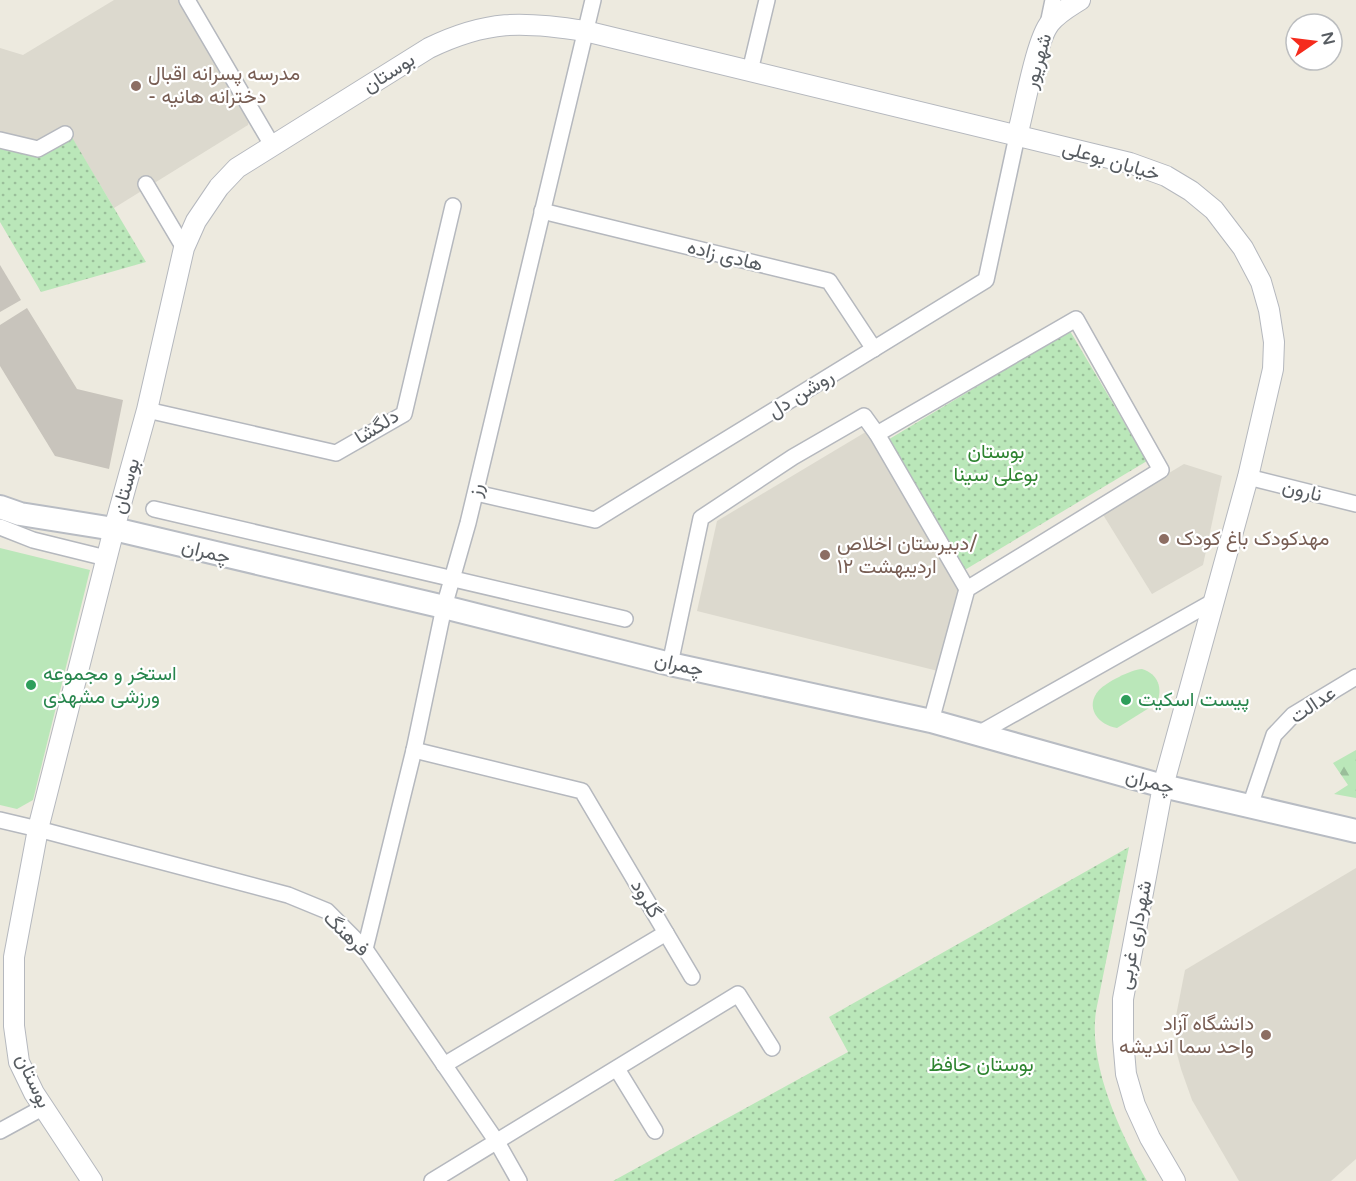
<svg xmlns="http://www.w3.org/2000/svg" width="1356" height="1181" font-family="'Varela Round',Vazirmatn,sans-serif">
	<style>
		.education { fill: #dcd9ce }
		.grass { fill: url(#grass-dots) }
		.forest { fill: url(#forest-firs) }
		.pitch { fill: #bae7b9 }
		.building { fill: #c8c4bc }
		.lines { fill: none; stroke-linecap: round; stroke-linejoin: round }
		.minor-casing { stroke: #b5b8be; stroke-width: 18 }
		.tertiary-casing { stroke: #b5b8be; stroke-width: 22 }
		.secondary-casing { stroke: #b8bcc3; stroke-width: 26 }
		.minor { stroke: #fff; stroke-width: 15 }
		.tertiary { stroke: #fff; stroke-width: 20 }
		.secondary { stroke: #fff; stroke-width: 22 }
		.education-dot { fill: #8d6e63; stroke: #fff; stroke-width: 2 }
		.leisure-dot { fill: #2e9e5b; stroke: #fff; stroke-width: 2 }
		.labels { text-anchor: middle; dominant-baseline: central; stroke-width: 4.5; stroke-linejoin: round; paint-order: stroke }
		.street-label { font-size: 20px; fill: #585d62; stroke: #fff }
		.education-label { font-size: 20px; fill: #785e54; stroke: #fff; text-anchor: start }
		.park-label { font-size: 20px; fill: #2e8430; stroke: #fff }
		.leisure-label { font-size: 20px; fill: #27864d; stroke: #fff; text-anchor: start }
	</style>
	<defs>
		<pattern id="grass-dots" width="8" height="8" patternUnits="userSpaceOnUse" patternTransform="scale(1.5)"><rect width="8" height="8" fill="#bae7b9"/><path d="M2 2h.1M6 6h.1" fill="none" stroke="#9abe9a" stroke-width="1.8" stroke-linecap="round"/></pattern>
		<pattern id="forest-firs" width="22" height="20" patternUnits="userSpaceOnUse" patternTransform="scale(1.5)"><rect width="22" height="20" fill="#bae7b9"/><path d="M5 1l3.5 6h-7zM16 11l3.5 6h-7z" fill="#9abe9a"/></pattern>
	</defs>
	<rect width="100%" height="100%" fill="#edeadf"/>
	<g class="education">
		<path d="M114 0H179L250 117 248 125 114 208 67 130 38 145 0 135V48L23 55Z"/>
		<path d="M869 430 961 589 938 671 697 611 717 521Z"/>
		<path d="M1184 464 1222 476 1203 565 1152 594 1102 513Z"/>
		<path d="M1356 868V1159L1331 1181H1239L1192 1100 1181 1069 1176 1050 1175 1021 1185 970Z"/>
	</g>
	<g class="grass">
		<path d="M70 134 146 262 41 292 0 222V148L10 146 39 152Z"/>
		<path d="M1070 331 1147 461 963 571 886 441Z"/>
		<path d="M1129 847 1096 1011C1088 1066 1121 1134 1147 1181H613L848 1052 829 1017Z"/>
	</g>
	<path class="forest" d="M1356 750V798L1334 794 1348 785 1333 763Z"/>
	<g class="pitch">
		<path d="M0 548 90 570 33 800 17 809 0 805Z"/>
		<path d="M1142 669C1158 674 1163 688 1157 703L1117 728C1098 725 1084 707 1099 690 1107 682 1130 670 1142 669Z"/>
	</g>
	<g class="building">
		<path d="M0 265 21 300 0 312Z"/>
		<path d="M27 308 77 389 123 400 109 469 55 456 0 366V325Z"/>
	</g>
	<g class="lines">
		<defs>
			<g id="minor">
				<path d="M187 0 272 145"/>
				<path d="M1048 24 1053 0"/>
				<path d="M750 71 767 0"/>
				<path d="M0 140 38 149 65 134"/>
				<path d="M146 184 184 248"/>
				<path d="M542 211 829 281 874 349"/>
				<path d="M147 410 336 453 404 414 453 206"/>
				<path d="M877 434 1076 319 1161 470 967 589 931 721"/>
				<path d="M1248 477 1356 504"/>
				<path d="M476 493 595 520 986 280 1017 136"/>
				<path d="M154 509 625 619"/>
				<path d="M0 527 33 540 106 558"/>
				<path d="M670 664 701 518 793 457 864 416 877 434 967 589"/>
				<path d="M978 734 1214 601"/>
				<path d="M414 750 582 791 692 977"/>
				<path d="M1250 806 1274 735 1293 715 1356 677"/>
				<path d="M0 820 38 829 288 895 327 911 365 949 497 1142 519 1181"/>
				<path d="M365 949 414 750 444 607 468 523 593 0"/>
				<path d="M444 1065 666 933"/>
				<path d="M617 1069 655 1131"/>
				<path d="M0 1131 44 1107"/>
				<path d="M432 1181 738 994 772 1048"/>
			</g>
			<g id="tertiary">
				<path d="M1017 136C1024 111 1036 40 1050 23 1058 13 1069 7 1080 0"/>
				<path d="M92 1181 34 1093 19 1062 14 1026V957L38 829 114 529 147 410 184 248 196 221 219 187 237 168 429 48C487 20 522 21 585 31L1130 163 1166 176 1191 191 1214 210 1243 248 1261 282 1269 310 1274 342 1273 369 1248 477 1163 786 1123 999V1039L1126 1074 1135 1105 1150 1138 1175 1181"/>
			</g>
			<path id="secondary" d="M0 507 20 514 114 529 444 607 670 664 931 721 1163 786 1356 831"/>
		</defs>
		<use href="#minor" class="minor-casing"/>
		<use href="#tertiary" class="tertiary-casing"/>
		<use href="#secondary" class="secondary-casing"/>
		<use href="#minor" class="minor"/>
		<use href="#tertiary" class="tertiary"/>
		<use href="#secondary" class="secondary"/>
	</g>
	<g class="education-dot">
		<circle cx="136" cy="86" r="6"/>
		<circle cx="1164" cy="539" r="6"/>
		<circle cx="825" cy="555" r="6"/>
		<circle cx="1266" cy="1035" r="6"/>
	</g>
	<g class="leisure-dot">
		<circle cx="31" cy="685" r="6"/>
		<circle cx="1126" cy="700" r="6"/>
	</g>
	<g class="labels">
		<g class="street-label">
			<text transform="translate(1038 61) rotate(-74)">شهریور</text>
			<text transform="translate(389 73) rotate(-32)">بوستان</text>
			<text transform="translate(1111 161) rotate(16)">خیابان بوعلی</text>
			<text transform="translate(725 256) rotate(14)">هادی زاده</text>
			<text transform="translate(801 394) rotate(-32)">روشن دل</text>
			<text transform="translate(377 427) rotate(-32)">دلگشا</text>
			<text transform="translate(126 486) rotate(-74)">بوستان</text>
			<text transform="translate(476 490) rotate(-77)">رز</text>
			<text transform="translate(1302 491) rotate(14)">نارون</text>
			<text transform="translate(206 552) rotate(14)">چمران</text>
			<text transform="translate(679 665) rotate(13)">چمران</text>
			<text transform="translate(1313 705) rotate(-34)">عدالت</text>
			<text transform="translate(1150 782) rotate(15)">چمران</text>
			<text transform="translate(646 899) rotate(59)">گلرود</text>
			<text transform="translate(346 934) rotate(44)">فرهنگ</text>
			<text transform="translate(1135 935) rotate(-79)">شهرداری غربی</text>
			<text transform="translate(33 1081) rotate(65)">بوستان</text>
		</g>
		<g class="education-label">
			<text x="148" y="74">مدرسه پسرانه اقبال<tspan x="148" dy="23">- دخترانه هانیه</tspan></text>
			<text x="1176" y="539">مهدکودک باغ کودک</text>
			<text x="837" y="544">دبیرستان اخلاص/<tspan x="837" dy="23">۱۲ اردیبهشت</tspan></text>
			<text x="1254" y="1024" text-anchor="end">دانشگاه آزاد<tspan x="1254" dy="23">واحد سما اندیشه</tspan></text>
		</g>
		<g class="park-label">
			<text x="996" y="452">بوستان<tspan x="996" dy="23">بوعلی سینا</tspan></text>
			<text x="981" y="1065">بوستان حافظ</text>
		</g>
		<g class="leisure-label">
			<text x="43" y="674">استخر و مجموعه<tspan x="43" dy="23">ورزشی مشهدی</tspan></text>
			<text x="1138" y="700">پیست اسکیت</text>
		</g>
	</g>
	<g transform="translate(1314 42) rotate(76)"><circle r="28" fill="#ffffff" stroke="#bcbec0" stroke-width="1.5"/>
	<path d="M0-4.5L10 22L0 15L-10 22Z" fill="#f52b1d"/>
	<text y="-9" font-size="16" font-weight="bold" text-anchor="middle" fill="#585d62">N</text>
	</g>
</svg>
